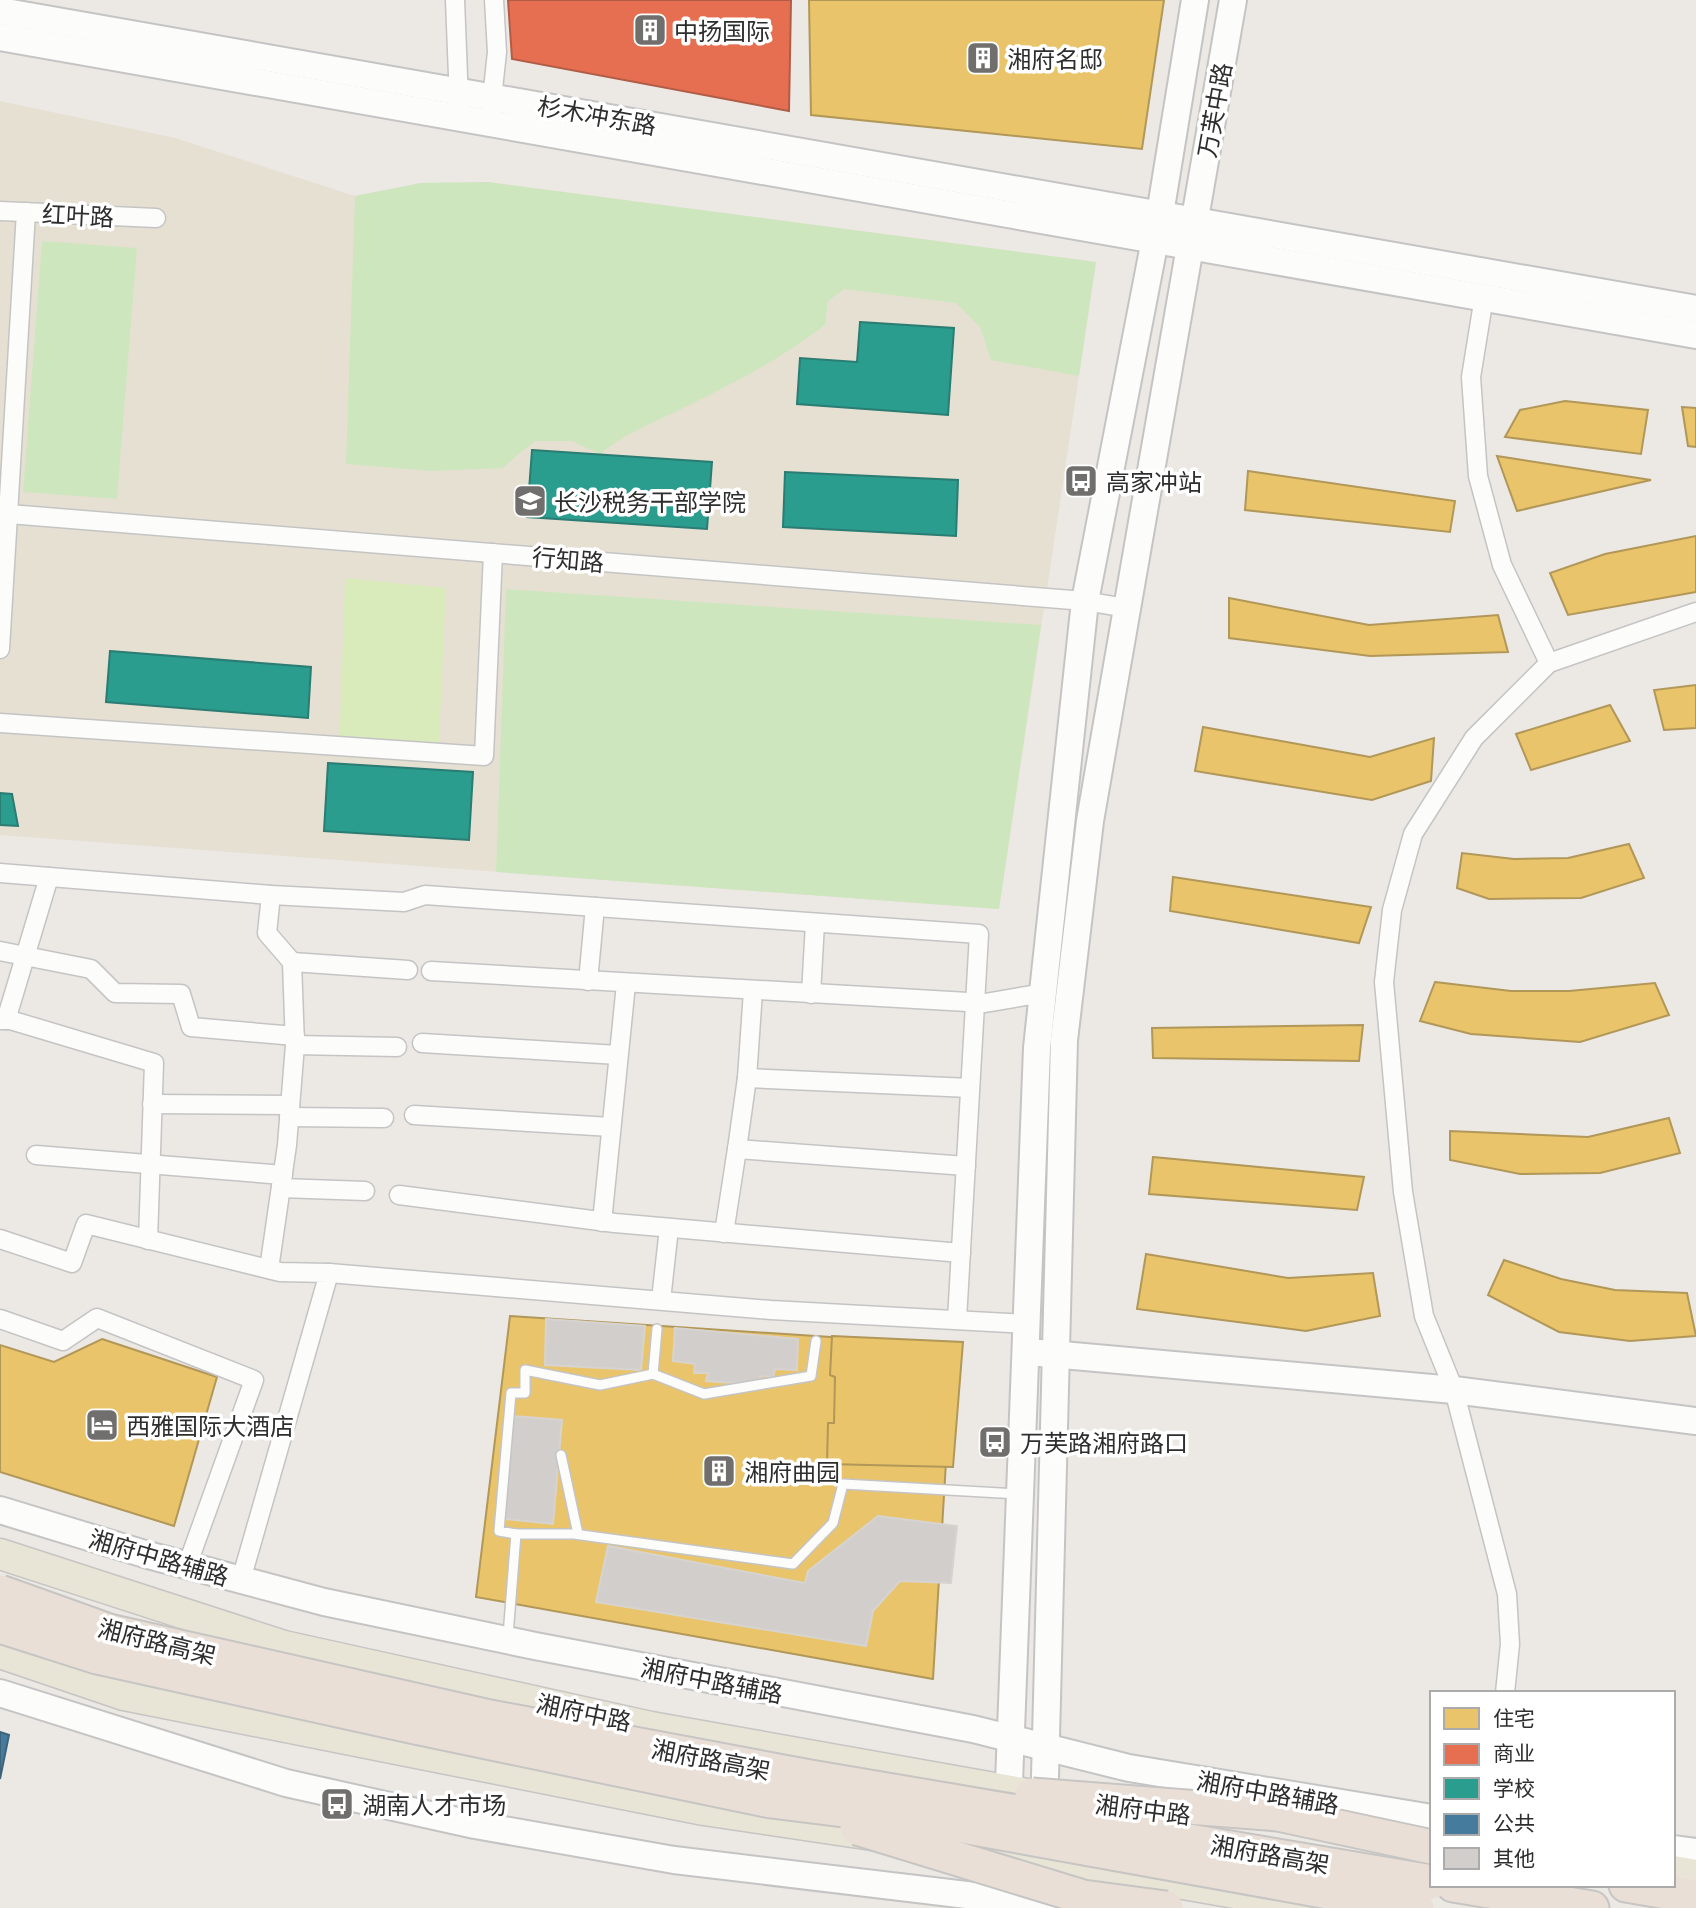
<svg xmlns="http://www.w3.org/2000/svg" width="1696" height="1908" font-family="'Open Sans','Noto Sans SC',sans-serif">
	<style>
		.education { fill: #e6e0d3 }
		.green { fill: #cee6be }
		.pitch { fill: #d9eabb }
		.homes { fill: #e9c46a; stroke: #b19758; stroke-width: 2 }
		.shops { fill: #e76f51; stroke: #b05c46; stroke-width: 2 }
		.schools { fill: #2a9d8f; stroke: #2b7c72; stroke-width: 2 }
		.public { fill: #457b9d; stroke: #3e647c; stroke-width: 2 }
		.building { fill: #d1cecb; stroke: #d7d4d0; stroke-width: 2 }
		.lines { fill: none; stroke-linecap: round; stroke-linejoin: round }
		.lane-casing { stroke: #c5c4c5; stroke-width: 12 }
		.street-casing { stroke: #c5c4c5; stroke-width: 21 }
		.secondary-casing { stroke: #c5c4c5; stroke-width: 30 }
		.primary-casing { stroke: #c6c5c4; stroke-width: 33 }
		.highway-casing { stroke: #c6c5c4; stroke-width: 37 }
		.lane { stroke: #fcfcfb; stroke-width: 9 }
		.street { stroke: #fcfcfb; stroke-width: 18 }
		.secondary { stroke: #fcfcfb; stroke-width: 26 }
		.primary { stroke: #e8e4d6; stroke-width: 30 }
		.highway { stroke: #eadfd6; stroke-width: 33 }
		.highway-bridge-casing { stroke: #c6c5c4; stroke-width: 37; stroke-linecap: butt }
		.highway-bridge { stroke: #eadfd6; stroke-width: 33 }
		.labels { text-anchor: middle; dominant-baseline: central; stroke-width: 7; stroke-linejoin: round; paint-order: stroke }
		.poi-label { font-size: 24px; fill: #2e2e2e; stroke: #fff; text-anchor: start }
		.street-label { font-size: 24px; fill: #2e2e2e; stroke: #fff }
	</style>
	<rect width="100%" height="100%" fill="#ece8e4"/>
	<path class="education" d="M0 101 175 138 355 196 421 183 488 182 1096 262 999 909 0 835Z"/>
	<g class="green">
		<path d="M488 182 1096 262 1079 376 991 360 980 327 956 303 844 289 828 301 825 325C781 359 734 383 685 407 654 423 627 432 600 454L572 441H535L502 468 432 471 346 464 355 196 421 183Z"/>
		<path d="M42 241 137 248 117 499 23 492Z"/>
		<path d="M506 589 1041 625 999 909 496 872Z"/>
	</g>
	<path class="pitch" d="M345 578 446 588 438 762 339 757Z"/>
	<g class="homes">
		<path d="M809 0H1164L1142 149 811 115Z"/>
		<path d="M1565 401 1648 410 1641 454 1505 437 1520 410Z"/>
		<path d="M1682 407 1696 408V447L1688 446Z"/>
		<path d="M1497 456 1651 480 1517 511Z"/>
		<path d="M1248 471 1455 501 1450 532 1245 510Z"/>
		<path d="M1696 536V592L1568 615 1550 573 1605 554Z"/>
		<path d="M1229 598 1369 625 1498 615 1508 652 1370 656 1229 638Z"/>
		<path d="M1696 685V728L1664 730 1654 690Z"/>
		<path d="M1610 705 1630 741 1531 770 1516 734Z"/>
		<path d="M1203 727 1370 757 1434 738 1431 781 1372 800 1195 771Z"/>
		<path d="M1629 844 1644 878 1581 898 1489 899 1457 888 1462 853 1514 859 1568 858Z"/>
		<path d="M1173 877 1371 907 1359 943 1170 911Z"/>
		<path d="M1435 982 1511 991H1569L1655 983 1669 1015 1580 1042 1471 1034 1420 1021Z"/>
		<path d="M1363 1025 1359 1061 1153 1058 1152 1028Z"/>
		<path d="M1669 1118 1680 1153 1600 1173 1520 1174 1450 1160V1131L1588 1137Z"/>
		<path d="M1153 1157 1364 1177 1357 1210 1149 1194Z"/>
		<path d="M1146 1254 1288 1278 1373 1273 1380 1316 1306 1331 1137 1309Z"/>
		<path d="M1504 1260 1561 1279 1615 1290 1687 1293 1696 1336 1630 1341 1559 1332 1488 1295Z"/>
		<path d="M510 1316 953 1345 933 1679 476 1597Z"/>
		<path d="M832 1336 963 1342 953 1467 827 1464 828 1423H834L835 1377 830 1375Z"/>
		<path d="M102 1339 217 1377 174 1526 0 1472V1345L54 1362Z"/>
	</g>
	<path class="shops" d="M508 0H791L789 111 512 59Z"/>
	<g class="schools">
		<path d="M860 322 954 328 948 415 797 404 800 358 857 362Z"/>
		<path d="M532 450 712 462 707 529 527 517Z"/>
		<path d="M785 472 958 480 956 536 783 527Z"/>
		<path d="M110 651 311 667 308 718 106 702Z"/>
		<path d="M328 763 473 772 469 840 324 831Z"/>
		<path d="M0 793 12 794 18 826 0 825Z"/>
	</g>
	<path class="public" d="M0 1732 9 1735 0 1779Z"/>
	<g class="building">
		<path d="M546 1319 645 1326 641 1370 545 1365Z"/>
		<path d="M675 1328 798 1339 797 1370 775 1369 773 1377 760 1376V1385L706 1381 708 1373H694L695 1364 673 1361Z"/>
		<path d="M513 1416 562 1420 553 1524 505 1519Z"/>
		<path d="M878 1516 957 1526 951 1583 900 1581 873 1611 866 1646 596 1602 608 1546 805 1583 808 1571Z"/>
	</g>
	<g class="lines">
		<defs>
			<g id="lane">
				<path d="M653 1374 657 1329"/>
				<path d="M561 1455 578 1534"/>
				<path d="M516 1534 499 1531 511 1393H525V1370L600 1385 653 1374 704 1394 811 1376 816 1341"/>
				<path d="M508 1636 516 1534H574L793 1564 833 1523 843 1484 1018 1494"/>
			</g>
			<g id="street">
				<path d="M455 0 459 101"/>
				<path d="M491 108 497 52 494 0"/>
				<path d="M0 211 156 218"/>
				<path d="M1484 297 1471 377 1478 476 1502 565 1549 663"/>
				<path d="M9 514 1085 601 1126 608"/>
				<path d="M0 649 26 212"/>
				<path d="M0 723 484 756 493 553"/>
				<path d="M0 873 271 895 404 902 425 895 979 934 957 1320"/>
				<path d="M0 951 91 969 115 993 181 994 191 1027 295 1036"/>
				<path d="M292 962 408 970"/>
				<path d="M431 971 985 1003 1043 993"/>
				<path d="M588 981 595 907"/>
				<path d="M811 994 815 923"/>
				<path d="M0 1020H10L154 1063 148 1240"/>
				<path d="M6 1020 49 877"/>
				<path d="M422 1043 618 1055"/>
				<path d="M295 1045 397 1047"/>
				<path d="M747 1078 970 1088"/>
				<path d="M152 1104 290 1105"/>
				<path d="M414 1115 611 1127"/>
				<path d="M289 1117 384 1118"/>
				<path d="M737 1149 747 1078 753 991"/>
				<path d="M36 1155 283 1175"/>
				<path d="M281 1188 365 1191"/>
				<path d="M399 1195 615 1223 961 1253"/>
				<path d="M602 1222 626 984"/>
				<path d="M724 1233 737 1149 966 1166"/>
				<path d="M0 1239 72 1263 86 1224 280 1272 329 1273 241 1580"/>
				<path d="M269 1269 287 1145 295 1045 292 962 267 933 271 895"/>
				<path d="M329 1273 771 1310 1027 1324"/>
				<path d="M661 1300 669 1228"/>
				<path d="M0 1319 63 1341 97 1318 254 1380 187 1566"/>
				<path d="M1505 1693 1510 1644 1507 1594 1454 1390 1424 1316 1403 1192 1384 982 1392 910 1413 834 1474 738 1549 663 1696 612"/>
			</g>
			<g id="secondary">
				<path d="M0 11 1696 309"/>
				<path d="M0 37 1696 335"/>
				<path d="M1040 1353 1454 1390 1696 1421"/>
				<path d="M0 1510 148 1555 324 1602 535 1646 973 1729 1129 1768 1432 1818"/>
				<path d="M0 1693 286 1783 475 1825 674 1860 1000 1899 1047 1908"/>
				<path d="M1008 1809 1037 1048 1085 601 1160 214 1195 0"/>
				<path d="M1044 1815 1064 1040 1090 821 1233 0"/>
				<path d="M1673 1849 1696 1852"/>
				<path d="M999 1908 1008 1854"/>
				<path d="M1028 1908 1042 1867"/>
			</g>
			<g id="primary">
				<path d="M0 1554 284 1646 651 1727 1056 1799"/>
				<path d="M0 1653 124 1695 704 1810 879 1836"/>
				<path d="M963 1849 1045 1860 1321 1908"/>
				<path d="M1673 1871 1696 1875"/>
			</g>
			<g id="highway">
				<path d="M1453 1885 1592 1908"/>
				<path d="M1626 1885 1696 1897"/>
			</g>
		</defs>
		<use href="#lane" class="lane-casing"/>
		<use href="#street" class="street-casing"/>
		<use href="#secondary" class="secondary-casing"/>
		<use href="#primary" class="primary-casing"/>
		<use href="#highway" class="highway-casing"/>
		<use href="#lane" class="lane"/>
		<use href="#street" class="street"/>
		<use href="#secondary" class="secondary"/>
		<use href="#primary" class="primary"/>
		<use href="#highway" class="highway"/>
		<defs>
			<g id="highway-bridge">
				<path d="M0 1592 109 1631 490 1717 810 1777 1432 1882"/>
				<path d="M0 1626 97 1657 410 1726 771 1801 940 1822 1417 1908"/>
				<path d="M1032 1795 1278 1814 1432 1847"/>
				<path d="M857 1828 1083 1897 1166 1908"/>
			</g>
		</defs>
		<use href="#highway-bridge" class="highway-bridge-casing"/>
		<use href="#highway-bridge" class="highway-bridge"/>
	</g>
	<defs>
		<symbol id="building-square" viewBox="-11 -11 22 22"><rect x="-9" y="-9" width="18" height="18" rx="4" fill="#706f6e" stroke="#fff"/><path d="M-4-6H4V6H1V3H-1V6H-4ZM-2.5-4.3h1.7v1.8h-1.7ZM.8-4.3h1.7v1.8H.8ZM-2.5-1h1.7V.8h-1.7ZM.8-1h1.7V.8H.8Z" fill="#fff"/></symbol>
		<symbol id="bus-square" viewBox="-11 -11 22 22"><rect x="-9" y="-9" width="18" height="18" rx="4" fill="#706f6e" stroke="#fff"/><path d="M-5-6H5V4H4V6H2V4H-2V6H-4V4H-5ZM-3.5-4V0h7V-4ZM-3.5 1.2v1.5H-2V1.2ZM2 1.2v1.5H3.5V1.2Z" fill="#fff"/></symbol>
		<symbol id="school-square" viewBox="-11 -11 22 22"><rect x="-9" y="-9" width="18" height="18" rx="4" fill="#706f6e" stroke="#fff"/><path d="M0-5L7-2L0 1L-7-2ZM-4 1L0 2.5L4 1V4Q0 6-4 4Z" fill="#fff"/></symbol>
		<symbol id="hotel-square" viewBox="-11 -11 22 22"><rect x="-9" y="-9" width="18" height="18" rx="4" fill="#706f6e" stroke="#fff"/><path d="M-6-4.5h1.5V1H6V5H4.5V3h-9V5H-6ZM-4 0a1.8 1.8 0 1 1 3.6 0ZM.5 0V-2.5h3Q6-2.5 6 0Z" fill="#fff"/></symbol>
	</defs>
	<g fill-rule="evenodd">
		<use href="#building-square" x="631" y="11" width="38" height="38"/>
		<use href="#building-square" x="964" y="39" width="38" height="38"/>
		<use href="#bus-square" x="1062" y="462" width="38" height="38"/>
		<use href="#school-square" x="511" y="482" width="38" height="38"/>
		<use href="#hotel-square" x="83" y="1406" width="38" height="38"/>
		<use href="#bus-square" x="976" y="1423" width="38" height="38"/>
		<use href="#building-square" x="700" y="1452" width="38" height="38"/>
		<use href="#bus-square" x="318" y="1785" width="38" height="38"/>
	</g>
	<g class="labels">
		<g class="poi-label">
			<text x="674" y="30">中扬国际</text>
			<text x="1007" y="58">湘府名邸</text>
			<text x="1106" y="481">高家冲站</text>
			<text x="554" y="501">长沙税务干部学院</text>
			<text x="126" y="1425">西雅国际大酒店</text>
			<text x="1020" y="1442">万芙路湘府路口</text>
			<text x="744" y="1471">湘府曲园</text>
			<text x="362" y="1804">湖南人才市场</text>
		</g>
		<g class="street-label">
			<text transform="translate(1214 110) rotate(-80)">万芙中路</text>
			<text transform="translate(597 115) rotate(10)">杉木冲东路</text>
			<text transform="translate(78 215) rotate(3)">红叶路</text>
			<text transform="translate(568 559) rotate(5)">行知路</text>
			<text transform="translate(159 1557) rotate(16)">湘府中路辅路</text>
			<text transform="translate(157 1641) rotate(14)">湘府路高架</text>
			<text transform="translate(712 1680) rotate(11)">湘府中路辅路</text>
			<text transform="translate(584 1712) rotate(12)">湘府中路</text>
			<text transform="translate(711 1759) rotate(11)">湘府路高架</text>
			<text transform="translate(1268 1792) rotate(10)">湘府中路辅路</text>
			<text transform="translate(1143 1809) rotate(7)">湘府中路</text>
			<text transform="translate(1270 1854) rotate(10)">湘府路高架</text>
		</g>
	</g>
	<rect x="1430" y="1691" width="245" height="196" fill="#ffffff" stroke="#ababab" stroke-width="2"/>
	<rect x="1444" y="1708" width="35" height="21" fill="#e9c46a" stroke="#ababab" stroke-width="2"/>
	<text x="1493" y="1726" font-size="21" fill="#2e2e2e">住宅</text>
	<rect x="1444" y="1744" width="35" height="21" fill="#e76f51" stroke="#ababab" stroke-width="2"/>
	<text x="1493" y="1761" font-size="21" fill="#2e2e2e">商业</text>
	<rect x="1444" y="1778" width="35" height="21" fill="#2a9d8f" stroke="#ababab" stroke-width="2"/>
	<text x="1493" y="1796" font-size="21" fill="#2e2e2e">学校</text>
	<rect x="1444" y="1814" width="35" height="21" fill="#457b9d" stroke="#ababab" stroke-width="2"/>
	<text x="1493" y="1831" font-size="21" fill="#2e2e2e">公共</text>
	<rect x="1444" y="1848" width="35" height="21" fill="#d1cecb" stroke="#ababab" stroke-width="2"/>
	<text x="1493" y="1866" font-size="21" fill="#2e2e2e">其他</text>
</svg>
